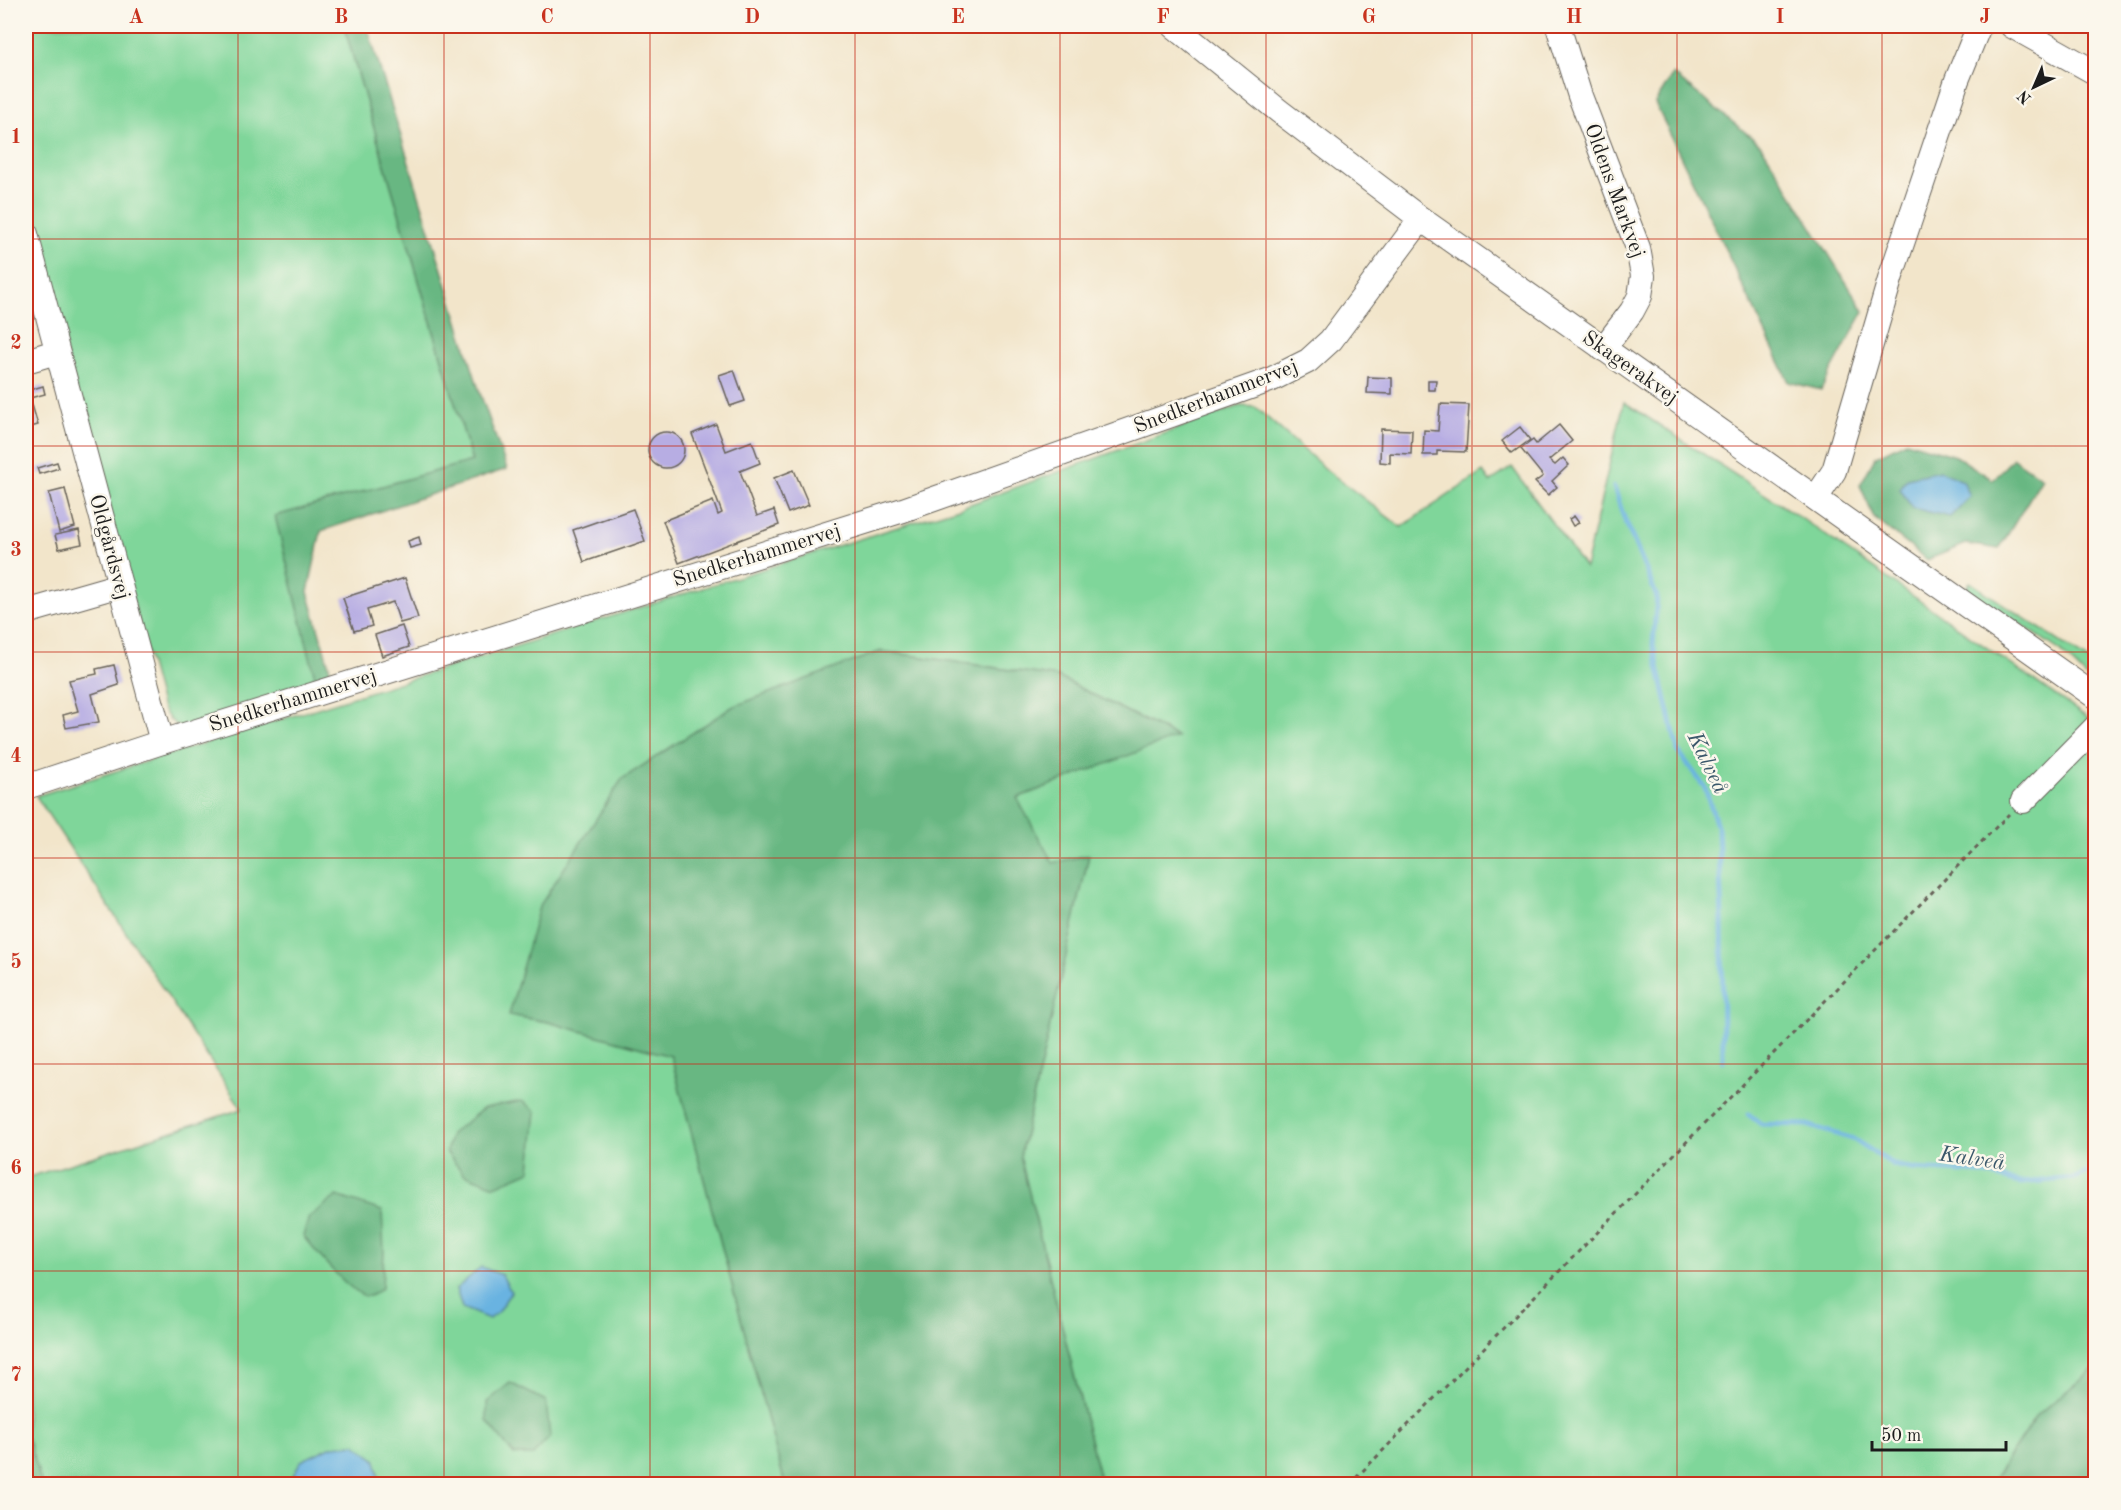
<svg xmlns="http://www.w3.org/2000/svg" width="2121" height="1510" font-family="'Old Standard TT',serif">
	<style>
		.green { fill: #7fd69a; stroke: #4e795b; stroke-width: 1.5 }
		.forest { fill: #67b782; stroke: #426a4f; stroke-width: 1.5 }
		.water { fill: #69b3e1; stroke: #42687e; stroke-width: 1.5 }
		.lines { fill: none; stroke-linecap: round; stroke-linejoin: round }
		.stream { stroke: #69b3e1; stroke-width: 5 }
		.building { fill: #b7ade3 }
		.minor-casing { stroke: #676259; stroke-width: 26 }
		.path { stroke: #676259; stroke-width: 3; stroke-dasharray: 4.5 4.5; stroke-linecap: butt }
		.minor { stroke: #fff; stroke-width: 24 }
		.grid { fill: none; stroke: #c8321e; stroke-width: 1.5; stroke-opacity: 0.55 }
		.labels { text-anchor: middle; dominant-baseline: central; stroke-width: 5; stroke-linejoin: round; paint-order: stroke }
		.street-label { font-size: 21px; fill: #1c1c1c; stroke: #fbf7ec }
		.water-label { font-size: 22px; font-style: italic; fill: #3b586b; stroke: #fbf7ec }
		.neatline { fill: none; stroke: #c8321e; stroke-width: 2 }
		.grid-label { font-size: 20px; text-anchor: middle; font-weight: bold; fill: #c8321e }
	</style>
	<rect width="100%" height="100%" fill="#fbf7ec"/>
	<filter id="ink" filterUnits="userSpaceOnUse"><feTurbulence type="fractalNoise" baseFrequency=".0167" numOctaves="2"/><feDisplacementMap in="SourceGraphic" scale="12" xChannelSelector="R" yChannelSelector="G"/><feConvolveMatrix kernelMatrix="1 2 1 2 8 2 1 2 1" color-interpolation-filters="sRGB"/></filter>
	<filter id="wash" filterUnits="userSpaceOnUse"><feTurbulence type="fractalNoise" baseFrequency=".008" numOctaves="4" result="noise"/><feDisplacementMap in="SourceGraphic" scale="24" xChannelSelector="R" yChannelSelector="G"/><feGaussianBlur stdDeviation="1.35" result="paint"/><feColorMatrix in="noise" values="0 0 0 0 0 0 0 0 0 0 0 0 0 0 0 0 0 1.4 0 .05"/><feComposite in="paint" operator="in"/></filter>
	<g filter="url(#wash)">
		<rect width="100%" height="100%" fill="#f2e5ca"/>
		<g class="green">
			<path d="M26 26H344L472 461 276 516 317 685 183 728C171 723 167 717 161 705L26 204Z"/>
			<path d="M1624 402 1798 516 2095 723V1368L2036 1416 1991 1484H1101L1020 1156 1089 855 1053 863 1016 798 1176 736 1058 677 881 651 510 1015 548 1022 671 1056 785 1484H26V1178L242 1109 36 796 962 507 1240 406 1255 407 1328 471 1401 527 1483 472 1490 482 1512 467 1585 568Z"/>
			<path d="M1970 582 2095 665V686L2059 650 2000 610 1963 594Z"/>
		</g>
		<g class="forest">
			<path d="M344 26H367L480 393 507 469 321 531 308 592 333 680 317 685 275 516 472 461Z"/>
			<path d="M1673 74 1761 145 1864 311 1821 390 1789 382 1655 103Z"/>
			<path d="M1906 441 1956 456 1993 480 2013 458 2042 478 1999 549 1966 544 1927 560 1874 518 1860 485 1876 456Z"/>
			<path d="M881 651 1058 677 1177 737 1017 798 1053 863 1089 855 1020 1156 1101 1484H785L671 1056 548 1022 509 1015 539 907 622 779 732 707Z"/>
			<path d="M522 1101 536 1111 530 1171 495 1186 464 1174 446 1152 451 1134 484 1108Z"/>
			<path d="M337 1196 382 1211 384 1253 382 1288C379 1290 373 1295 370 1296 355 1301 313 1248 303 1236L309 1217Z"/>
			<path d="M2095 1368V1484H1991L2036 1416Z"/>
			<path d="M510 1383 546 1401 550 1437 533 1455H514L487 1421V1402Z"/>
			<path d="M26 1436 29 1443 42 1484H26Z"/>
		</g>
		<g class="water">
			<path d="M1940 471 1963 481 1970 496 1950 517 1912 508 1900 489 1907 478Z"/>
			<path d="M481 1267 502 1275 511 1292 497 1313 489 1319 462 1308 456 1289Z"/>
			<path d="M355 1444 376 1460 379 1478 372 1484H290L289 1483 301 1461 332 1446Z"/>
		</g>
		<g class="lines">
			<g class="stream">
				<path d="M1614 487 1623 515 1657 597 1653 645 1678 751 1705 788 1718 829 1722 919 1723 1062"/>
				<path d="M1748 1114 1761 1124 1807 1125 1853 1139 1894 1165 1912 1169 1983 1173 2020 1183 2075 1178 2096 1169"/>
			</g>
		</g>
		<g id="blocks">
			<g class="building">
				<path d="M734 370 745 401 730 406 719 375Z"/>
				<path d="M1368 377 1392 378V394L1367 393Z"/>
				<path d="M1428 380H1436L1435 390H1428Z"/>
				<path d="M43 386 45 394 30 398 38 425 27 428 26 391Z"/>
				<path d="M1440 404 1469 405 1466 452 1437 451V455H1423L1424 430 1438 431Z"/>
				<path d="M716 424 726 451 752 441 760 463 740 471 757 516 774 510 779 525 679 563 663 521 713 501 718 515 722 513 692 434Z"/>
				<path d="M1559 425 1572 441 1549 460 1555 465 1563 458 1569 465 1552 481 1557 487 1548 495 1535 482 1543 476 1521 449 1533 440 1536 444Z"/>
				<path d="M1520 427 1530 440 1512 453 1502 441Z"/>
				<path d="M1381 429 1412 430 1411 454 1390 453V463L1380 462Z"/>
				<circle cx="666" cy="450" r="18"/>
				<path d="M57 462 59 468 39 474 37 468Z"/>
				<path d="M794 470 809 505 788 513 774 478Z"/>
				<path d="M65 489 75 527 59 532 49 493Z"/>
				<path d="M633 509 645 541 584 562 573 530Z"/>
				<path d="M1574 516 1579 523 1573 526 1569 519Z"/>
				<path d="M79 530 82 544 59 549 55 535Z"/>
				<path d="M419 537 421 545 410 548 408 541Z"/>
				<path d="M405 578 418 618 400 623 393 602 367 610 372 626 354 631 343 598Z"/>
				<path d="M402 626 409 647 382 656 375 635Z"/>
				<path d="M114 665 119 685 92 694 99 722 66 728 63 715 78 711 69 680 97 674 96 669Z"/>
			</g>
		</g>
	</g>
	<g filter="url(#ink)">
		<use href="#blocks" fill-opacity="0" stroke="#676259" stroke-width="1.5"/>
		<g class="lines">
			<defs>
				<g id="minor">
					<path d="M1174 26 1279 111 1421 219 2096 697"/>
					<path d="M1558 26 1580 96 1638 248 1643 276 1640 296 1632 311 1603 349"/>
					<path d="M2012 26 2096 73"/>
					<path d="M26 234 162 742"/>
					<path d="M26 361 56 352"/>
					<path d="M1816 498 1834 471 1891 276 1957 80 1979 26"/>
					<path d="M26 612 120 585"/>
					<path d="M26 787 162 742 903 510 1270 380 1308 361 1331 340 1421 219"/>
					<path d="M2023 801 2096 727"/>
				</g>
			</defs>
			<use href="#minor" class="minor-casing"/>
			<g class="path">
				<path d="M2095 26H2096"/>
				<path d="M1350 1484 2009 814"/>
			</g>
			<use href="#minor" class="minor"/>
		</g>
	</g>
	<path class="grid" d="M238 26V1484M444 26V1484M650 26V1484M855 26V1484M1060 26V1484M1266 26V1484M1472 26V1484M1677 26V1484M1882 26V1484M26 239H2096M26 446H2096M26 652H2096M26 858H2096M26 1064H2096M26 1271H2096"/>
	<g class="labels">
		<g class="street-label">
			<text transform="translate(1614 191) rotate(70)">Oldens Markvej</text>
			<text transform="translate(1630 368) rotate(35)">Skagerakvej</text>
			<text transform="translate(1216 397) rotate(-21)">Snedkerhammervej</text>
			<text transform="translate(109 547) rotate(75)">Oldgårdsvej</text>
			<text transform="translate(757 556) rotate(-17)">Snedkerhammervej</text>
			<text transform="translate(293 701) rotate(-17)">Snedkerhammervej</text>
		</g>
		<g class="water-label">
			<text transform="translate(1707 763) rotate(64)">Kalveå</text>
			<text transform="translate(1972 1159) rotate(8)">Kalveå</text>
		</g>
	</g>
	<rect width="2121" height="1510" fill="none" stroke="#fbf7ec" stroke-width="66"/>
	<g transform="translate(2034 87) rotate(224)" stroke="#fbf7ec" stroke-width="4.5" paint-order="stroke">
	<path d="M0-4.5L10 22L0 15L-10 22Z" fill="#1c1c1c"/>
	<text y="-9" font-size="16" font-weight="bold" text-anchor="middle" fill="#1c1c1c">N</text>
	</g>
	<path d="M1872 1441v9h134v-9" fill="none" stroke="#1c1c1c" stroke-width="3"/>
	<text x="1881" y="1441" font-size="18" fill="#1c1c1c" stroke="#fbf7ec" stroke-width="4.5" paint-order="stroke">50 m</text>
	<rect x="33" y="33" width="2055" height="1444" class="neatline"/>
	<g class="grid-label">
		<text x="136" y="23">A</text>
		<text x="341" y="23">B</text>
		<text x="547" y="23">C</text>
		<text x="752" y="23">D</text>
		<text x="958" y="23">E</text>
		<text x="1163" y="23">F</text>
		<text x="1369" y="23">G</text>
		<text x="1574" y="23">H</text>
		<text x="1780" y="23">I</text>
		<text x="1985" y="23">J</text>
		<text x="16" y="143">1</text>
		<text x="16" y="349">2</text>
		<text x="16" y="556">3</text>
		<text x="16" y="762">4</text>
		<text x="16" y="968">5</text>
		<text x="16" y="1174">6</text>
		<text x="16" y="1381">7</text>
	</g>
</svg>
